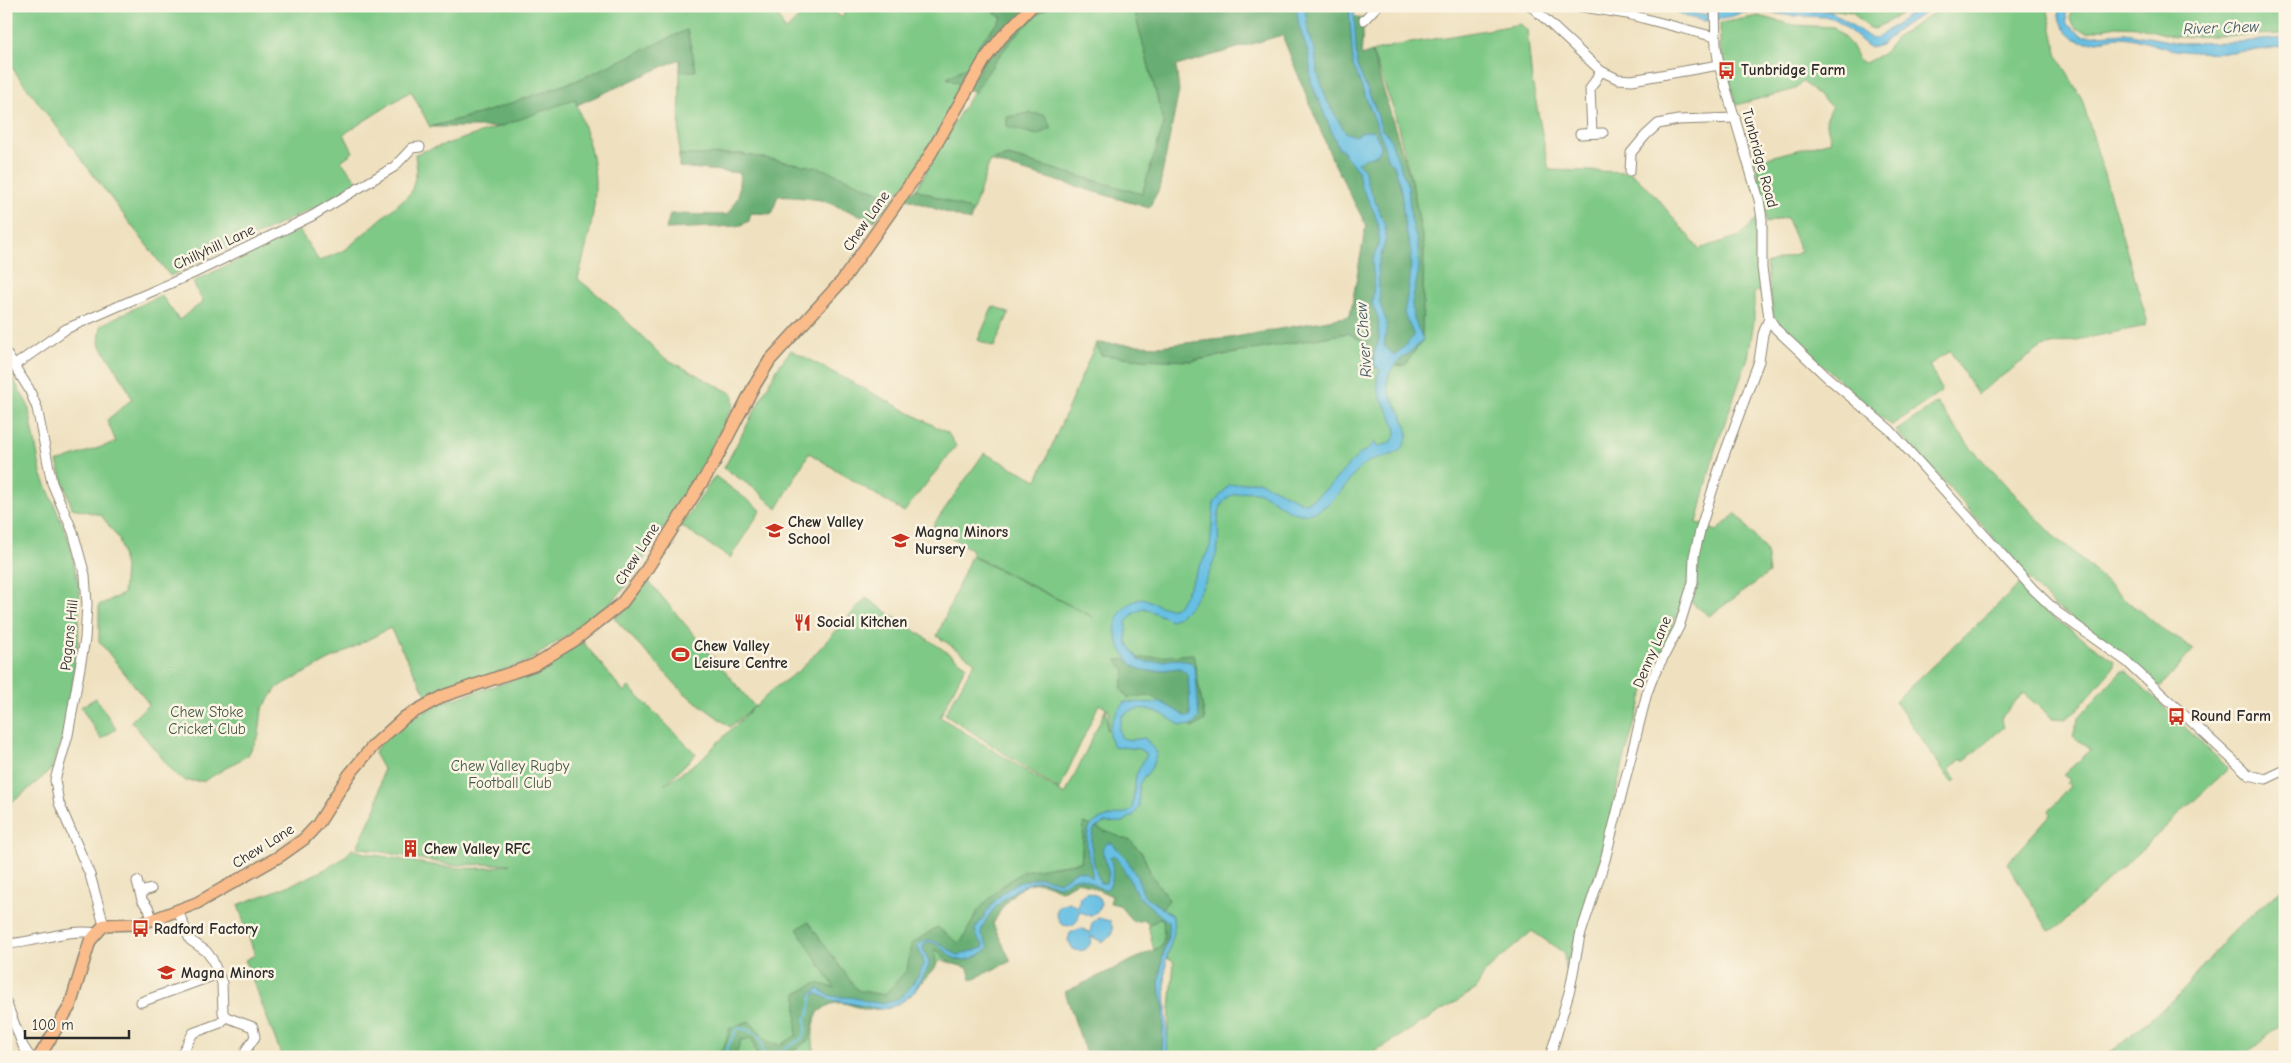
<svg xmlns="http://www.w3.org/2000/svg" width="2291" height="1063" font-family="'Comic Neue',sans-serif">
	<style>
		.green { fill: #7fc986; stroke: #557a58 }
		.forest { fill: #67ad73; stroke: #496c4f }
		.water { fill: #66bfe4; stroke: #487588 }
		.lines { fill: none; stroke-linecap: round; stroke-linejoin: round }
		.stream { stroke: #66bfe4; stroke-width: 2 }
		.minor-casing { stroke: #8d8675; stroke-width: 11 }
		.major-casing { stroke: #8d8675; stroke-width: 14 }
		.minor { stroke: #fff; stroke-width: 9 }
		.major { stroke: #f9bc8a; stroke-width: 11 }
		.labels { text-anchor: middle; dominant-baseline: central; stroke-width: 5; stroke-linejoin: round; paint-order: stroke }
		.poi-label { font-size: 15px; font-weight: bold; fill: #2b2b2b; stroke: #fcf5e5; text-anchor: start }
		.street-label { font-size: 15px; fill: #2b2b2b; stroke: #fcf5e5 }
		.park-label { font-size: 15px; fill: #445a46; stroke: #fcf5e5 }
		.water-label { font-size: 16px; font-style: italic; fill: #3d5762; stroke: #fcf5e5 }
	</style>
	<rect width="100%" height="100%" fill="#fcf5e5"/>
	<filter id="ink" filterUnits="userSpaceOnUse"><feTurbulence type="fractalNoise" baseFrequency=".02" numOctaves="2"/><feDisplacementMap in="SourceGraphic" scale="10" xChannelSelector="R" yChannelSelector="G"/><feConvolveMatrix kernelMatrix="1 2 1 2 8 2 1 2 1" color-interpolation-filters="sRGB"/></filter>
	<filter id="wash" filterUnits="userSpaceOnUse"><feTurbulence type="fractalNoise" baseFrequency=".0096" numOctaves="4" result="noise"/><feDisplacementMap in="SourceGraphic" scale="20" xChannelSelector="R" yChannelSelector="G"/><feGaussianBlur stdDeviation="1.12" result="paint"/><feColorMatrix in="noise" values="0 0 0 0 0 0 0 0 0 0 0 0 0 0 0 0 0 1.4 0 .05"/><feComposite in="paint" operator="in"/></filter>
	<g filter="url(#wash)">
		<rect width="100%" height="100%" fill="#efe1bf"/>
		<g class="green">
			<path d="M12 6H774L785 31 811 6H823L842 17 849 6H990L993 12 1003 18 980 43 968 66 947 78 963 86 915 172 875 221 886 195 742 154 679 155 680 71 696 70 687 30 578 80 489 111 430 127 411 91 344 134 353 152 341 161 359 183 326 202 170 276 6 60V13Z"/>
			<path d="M1050 6H1133L1164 124 1142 194 1008 156 990 161 973 211 916 189C950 132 994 42 1050 6Z"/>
			<path d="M1801 6H1915L1875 29 1867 27 1852 12Z"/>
			<path d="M1944 6H2047L2058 57 2082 99 2147 320 2146 326 2042 347 1977 394 1950 351 1929 365 1941 388 1940 393 1892 425 1888 423 1779 327 1773 313 1766 264 1801 252 1786 217 1766 223 1765 208 1755 161 1831 141 1826 120 1832 107 1803 82 1792 90 1736 105 1720 48V23L1759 16 1793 25 1834 27 1851 45 1859 61 1865 63 1884 53 1897 37Z"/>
			<path d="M2071 6H2285V34L2175 37 2140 27 2116 26 2088 32 2076 28 2070 19Z"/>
			<path d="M1521 24 1527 30 1532 81 1549 170 1630 172 1652 192 1699 249 1740 236 1756 219V249L1762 291 1754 292V321L1748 358 1715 450 1697 523 1717 531 1736 513 1766 551 1769 573 1709 616 1685 597 1642 698 1620 774 1602 855 1565 970 1564 953 1532 931 1486 971 1475 990 1366 1057H1166L1174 962 1154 951 1148 924 1169 900 1152 876 1142 853 1085 823 1081 862 1052 866 1001 887 969 968 941 960 910 996 889 1008 867 1010 840 1001 820 1008C813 1024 810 1039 816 1057H282L245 960 255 955 238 905C265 894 337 871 352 849L364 853C410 860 464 876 510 864L452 865 357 847 377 805 383 769 374 753 389 731 441 703 519 678 542 668 583 642 624 692 629 687 696 754 664 785 700 760 754 707 730 727 683 692 614 618 626 609 647 579 755 707 773 689 800 670 866 598 966 665 940 717 1065 795 1106 709 1107 731 1109 710 1099 704 1059 790 945 714 975 662 937 636 971 556 1093 617 973 556 971 549 932 527 984 453 1037 480 1096 343 1101 355 1143 359 1191 361 1348 333 1366 343 1422 341 1424 248 1413 188 1394 111 1372 52 1393 46Z"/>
			<path d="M575 98C583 125 594 153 595 181 596 215 586 247 578 279L609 304 663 357 733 394V406L699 472 630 581 614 600 575 630 527 662 427 696 390 628 278 687 262 709 259 735 248 755 204 781H186L176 775 131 721 149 704 99 641V605L123 594 125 568 119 539 101 515 72 508 57 462 116 442 107 420 132 399 125 384 99 343 101 325 161 295 179 320 203 302 193 282 299 230 319 261 345 250 411 193 417 170 415 154 502 126Z"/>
			<path d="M993 306 1009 313 994 347 978 340Z"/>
			<path d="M791 350 948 433 956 446 904 512 809 453 777 509 758 491 724 468 778 367Z"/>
			<path d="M6 367 28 405 41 473 69 540 80 592 77 658 63 737 51 770 18 798 6 805Z"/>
			<path d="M1937 403 1971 448 2059 541 2068 547 2125 599 2165 631 2194 649 2161 686H2157L2129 659 2098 635 2058 609 2037 589 1943 480 1896 431Z"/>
			<path d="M715 476 761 510 730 558 681 526Z"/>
			<path d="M2020 584 2043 610 2114 661V667L2074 713 2065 719 2052 718 2023 693 2001 718 2004 727 1965 760H1960L1949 770 1956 780 1952 783 1895 701Z"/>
			<path d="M2121 671H2126L2227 767 2226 771 2058 927 2049 931 2007 863 2050 815 2049 811 2070 786 2067 783 2070 780 2063 775 2091 750 2073 736 2079 717Z"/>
			<path d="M96 698 116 729 101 739 81 707Z"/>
			<path d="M2285 886V1022L2242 1057H2099L2116 1048 2179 995 2227 937Z"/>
		</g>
		<g class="forest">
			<path d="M990 6H1050C1017 27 996 60 975 92L947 78 968 66 980 43 1002 18 993 12Z"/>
			<path d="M1133 6H1146L1167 11 1210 6H1347L1349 14 1364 20 1361 56 1372 52 1413 188 1424 248 1422 341 1405 365 1373 368 1366 343 1348 333 1191 361 1143 359 1101 355 1096 343 1159 346 1230 338 1350 316 1366 225 1332 159 1282 35 1176 66 1179 91 1159 189 1149 208 990 161 1008 156 1142 194 1164 124Z"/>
			<path d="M687 30 696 71H680V59L577 105 575 99 499 127H430L489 111 578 80Z"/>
			<path d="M1029 113 1045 115 1052 128 1037 135 1007 127V117Z"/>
			<path d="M742 154 821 168 886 195 875 221 821 200 778 195 772 214 751 213 749 221 739 226 666 229 670 214 727 215 738 197 740 173 679 167V155Z"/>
			<path d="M916 189 973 211 970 221 902 197Z"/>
			<path d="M1193 654 1205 720 1193 728 1152 696 1128 698 1121 689 1125 671 1116 660Z"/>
			<path d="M1084 823 1131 841 1142 853 1152 876 1169 900 1159 912 1167 918 1169 928 1160 971 1164 1006 1162 1057H1087L1065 992 1162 946 1164 937 1163 919 1159 918 1155 922 1148 924 1146 920 1133 922 1119 905 1110 903 1112 896 1078 881 1061 891C1055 888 1049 884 1042 883 1018 879 1002 907 993 924L1011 961 971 980 968 968 951 963 935 949 936 967C919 987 895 1008 868 1010 865 1010 860 1008 857 1007 837 1000 832 1001 815 1015L810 1039C787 1056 785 1057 757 1057L752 1038 741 1040 735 1057H713L724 1048 730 1028 749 1021 768 1042 780 1045 796 1036 797 993 817 983 835 988 797 929 808 922 857 990 884 995 907 970 911 944 937 927 960 944 979 909 1001 887 1023 871 1081 862Z"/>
		</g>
		<g class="water">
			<path d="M1296 6H1305L1308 32 1315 49 1317 70 1327 101 1345 132 1355 136 1362 132 1374 130 1381 146 1377 154 1357 162 1364 169 1367 182 1385 225 1386 238 1378 266 1380 304 1387 323 1384 346 1395 356 1414 336 1404 313 1410 279 1411 250 1405 229 1401 190 1395 168 1387 158 1382 139 1353 65 1349 6H1353L1354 9 1357 66 1374 105 1382 130 1389 136 1408 187 1411 218 1418 245 1419 269 1412 303 1413 317 1423 339C1414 353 1392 360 1388 378 1383 401 1421 425 1402 448 1394 459 1376 455 1365 464 1347 479 1332 512 1305 514 1279 515 1269 484 1240 493 1235 494 1230 495 1226 499 1214 510 1220 532 1218 546 1214 568 1193 614 1171 620L1144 608 1133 614 1126 622 1127 642 1139 660C1157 668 1177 651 1193 665L1196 674 1199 718 1193 725 1182 726C1163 715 1145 699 1122 716L1119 728 1121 738 1131 740 1145 738 1157 753 1152 767 1139 784V807L1134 815 1123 822 1104 823 1094 829C1088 845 1094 867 1100 883H1106L1109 874 1102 849 1107 843H1112L1126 858 1138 879 1144 896 1173 916 1174 933 1166 960 1165 984 1168 1057H1162L1164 1006 1159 985 1162 959 1168 936V922L1138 896 1121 864 1113 855 1110 857C1113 866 1115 882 1107 889 1095 890 1088 876 1075 878 1070 879 1065 884 1060 886 1053 885 1046 880 1038 881 1017 884 983 913 981 934L989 947C983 955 965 963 956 959 945 954 939 939 925 943L923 948 929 961V966L914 992 903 1001 889 1008 880 1009 831 1000 816 993 812 997 810 995 818 989C823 991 827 995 832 996 839 998 848 996 855 998 883 1006 898 1007 915 980 926 963 926 964 917 946 933 931 943 948 958 955L983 948 984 945 977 937 975 929 997 898 1014 884 1040 877 1060 882 1077 870 1085 872 1092 878C1093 870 1089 862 1088 855 1082 816 1100 820 1129 812L1132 809 1136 775 1147 754 1139 749 1114 746C1102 732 1115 714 1125 702L1163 703 1187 717 1190 716V712L1188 674 1180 668C1166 669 1151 674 1137 668 1131 665 1128 660 1124 654 1109 631 1114 607 1142 598 1154 601 1168 615 1180 604L1210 547 1214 503 1229 485 1258 481 1305 503C1328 493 1340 472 1358 456 1364 451 1370 451 1373 443H1375L1377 447 1390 443 1396 436C1397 412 1368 395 1380 370L1374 364V354L1379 340 1378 317 1372 304 1374 283 1372 262 1378 246 1379 230 1374 212 1361 186 1358 171 1345 155 1342 149H1339L1311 82 1309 56 1299 26Z"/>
			<path d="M1664 6H1672L1702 15 1724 8 1733 10 1764 6 1803 11H1831L1872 39 1878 37 1922 6H1938L1904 25 1881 45 1870 48 1837 20 1828 17 1792 16 1762 11 1740 13 1728 18 1705 21 1687 17Z"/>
			<path d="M2059 6H2065L2067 24 2083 36 2125 33 2180 43 2239 42 2285 38V46C2252 52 2207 55 2175 50 2157 47 2137 37 2119 37 2105 37 2092 46 2078 40 2064 34 2057 20 2059 6Z"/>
			<path d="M1086 892 1098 896 1101 903 1099 910 1090 916 1079 911C1080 922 1072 929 1061 924L1056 914 1058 907 1069 902 1078 907 1080 897Z"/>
			<path d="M1098 918 1110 921 1113 929 1111 936 1102 942 1091 936C1092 947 1084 954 1073 949L1068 940 1070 933 1081 928 1090 933 1092 923Z"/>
		</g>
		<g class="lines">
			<g class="stream">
				<path d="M723 1057 736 1030 739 1028C747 1029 761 1034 762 1044 763 1049 761 1052 763 1057"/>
				<path d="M771 1057 801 1039C806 1032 807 1027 805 1019L809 1014 812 995"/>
			</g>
		</g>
	</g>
	<g filter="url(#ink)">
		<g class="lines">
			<defs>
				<g id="minor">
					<path d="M1531 6 1601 71 1618 79 1632 80 1719 65"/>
					<path d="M1577 6 1627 14 1715 37"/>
					<path d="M1715 6 1716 46 1719 65 1759 200 1762 219V268L1769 318 1776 329 1827 377 1890 430 2033 589 2057 612 2126 661 2249 775 2266 779 2285 770"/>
					<path d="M1364 20 1377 6"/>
					<path d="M1592 133 1590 89 1601 71"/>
					<path d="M1580 134 1603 133"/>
					<path d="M1630 171 1631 153 1645 136 1658 124 1678 120 1735 118"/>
					<path d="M6 353 29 389 37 408 52 483 73 532 85 575 87 604 85 639 68 735 55 780 59 803 90 875 104 925"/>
					<path d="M15 365 66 329 192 274 312 216 394 167 412 148 420 147"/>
					<path d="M137 881 142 900 149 909 152 920"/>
					<path d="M140 892 151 889"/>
					<path d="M178 911 190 940 206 951 212 959 222 983 223 1013 226 1017 253 1027 255 1037 246 1050V1057"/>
					<path d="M6 944C36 943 67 928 96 933"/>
					<path d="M6 1002 23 1046 30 1057"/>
					<path d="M141 1002 218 974"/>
					<path d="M180 1057 193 1033 220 1023 226 1017"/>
					<path d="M1550 1057 1570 989 1580 936 1605 860 1647 693 1653 677 1679 627 1688 598 1693 582 1694 556 1701 527 1720 466 1759 361 1763 334 1769 318"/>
				</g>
				<path id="major" d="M39 1057 70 1006 90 941 104 925 136 924 152 920 197 903 280 856 304 839 318 824 349 775 373 746 405 717 443 696 534 665 575 640 621 604 643 575 713 465 753 388 770 360 842 281 927 160 985 59 1001 38 1032 6"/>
			</defs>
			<use href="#minor" class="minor-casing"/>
			<use href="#major" class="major-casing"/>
			<use href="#minor" class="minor"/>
			<use href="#major" class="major"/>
		</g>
	</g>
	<defs>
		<symbol id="bus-bare" viewBox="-9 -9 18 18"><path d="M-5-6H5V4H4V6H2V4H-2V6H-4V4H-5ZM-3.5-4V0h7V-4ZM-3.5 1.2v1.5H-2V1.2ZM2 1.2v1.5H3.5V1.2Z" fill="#c8321e" stroke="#fcf5e5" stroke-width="2.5" paint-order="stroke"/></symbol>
		<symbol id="school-bare" viewBox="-9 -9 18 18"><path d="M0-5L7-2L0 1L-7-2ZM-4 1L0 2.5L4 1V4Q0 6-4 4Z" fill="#c8321e" stroke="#fcf5e5" stroke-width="2.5" paint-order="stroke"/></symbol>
		<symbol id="restaurant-bare" viewBox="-9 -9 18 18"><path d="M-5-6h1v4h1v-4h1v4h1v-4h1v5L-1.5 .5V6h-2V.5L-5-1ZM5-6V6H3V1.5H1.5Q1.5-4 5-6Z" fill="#c8321e" stroke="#fcf5e5" stroke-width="2.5" paint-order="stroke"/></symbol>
		<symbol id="stadium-bare" viewBox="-9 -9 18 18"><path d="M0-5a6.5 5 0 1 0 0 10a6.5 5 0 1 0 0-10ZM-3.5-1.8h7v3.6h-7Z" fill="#c8321e" stroke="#fcf5e5" stroke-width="2.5" paint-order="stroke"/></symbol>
		<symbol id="building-bare" viewBox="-9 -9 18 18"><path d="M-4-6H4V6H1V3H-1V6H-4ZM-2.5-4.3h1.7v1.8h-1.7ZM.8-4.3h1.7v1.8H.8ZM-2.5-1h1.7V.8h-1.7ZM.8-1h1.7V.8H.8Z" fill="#c8321e" stroke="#fcf5e5" stroke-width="2.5" paint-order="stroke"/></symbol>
	</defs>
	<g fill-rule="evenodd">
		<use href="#bus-bare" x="1714" y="58" width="25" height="25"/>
		<use href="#school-bare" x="762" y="518" width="25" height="25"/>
		<use href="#school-bare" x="888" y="528" width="25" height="25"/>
		<use href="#restaurant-bare" x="790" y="610" width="25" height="25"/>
		<use href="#stadium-bare" x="668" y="642" width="25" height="25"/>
		<use href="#bus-bare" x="2164" y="704" width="25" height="25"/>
		<use href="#building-bare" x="398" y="836" width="25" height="25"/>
		<use href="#bus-bare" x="128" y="916" width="25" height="25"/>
		<use href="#school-bare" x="154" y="960" width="25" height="25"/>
	</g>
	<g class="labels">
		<g class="poi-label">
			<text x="1741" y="70">Tunbridge Farm</text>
			<text x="788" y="522">Chew Valley<tspan x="788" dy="17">School</tspan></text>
			<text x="915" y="532">Magna Minors<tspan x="915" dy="17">Nursery</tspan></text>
			<text x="817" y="622">Social Kitchen</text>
			<text x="694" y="646">Chew Valley<tspan x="694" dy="17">Leisure Centre</tspan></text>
			<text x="2191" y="716">Round Farm</text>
			<text x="424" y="849">Chew Valley RFC</text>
			<text x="154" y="929">Radford Factory</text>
			<text x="181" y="973">Magna Minors</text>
		</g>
		<g class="street-label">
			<text transform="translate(1760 158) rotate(75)">Tunbridge Road</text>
			<text transform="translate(866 221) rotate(-55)">Chew Lane</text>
			<text transform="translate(214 247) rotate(-25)">Chillyhill Lane</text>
			<text transform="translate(637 554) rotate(-58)">Chew Lane</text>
			<text transform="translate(69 635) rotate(-84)">Pagans Hill</text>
			<text transform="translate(1652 652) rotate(-67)">Denny Lane</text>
			<text transform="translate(263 846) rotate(-32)">Chew Lane</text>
		</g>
		<g class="park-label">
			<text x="207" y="712">Chew Stoke<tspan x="207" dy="17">Cricket Club</tspan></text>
			<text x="510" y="766">Chew Valley Rugby<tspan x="510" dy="17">Football Club</tspan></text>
		</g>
		<g class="water-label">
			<text transform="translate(2221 28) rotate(-2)">River Chew</text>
			<text transform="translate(1364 340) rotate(-94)">River Chew</text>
		</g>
	</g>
	<rect width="2291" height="1063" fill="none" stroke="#fcf5e5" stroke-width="25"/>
	<path d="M25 1030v8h104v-8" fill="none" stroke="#2b2b2b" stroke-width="2.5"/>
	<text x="32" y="1030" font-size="15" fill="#2b2b2b" stroke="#fcf5e5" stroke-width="4" paint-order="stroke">100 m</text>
</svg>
